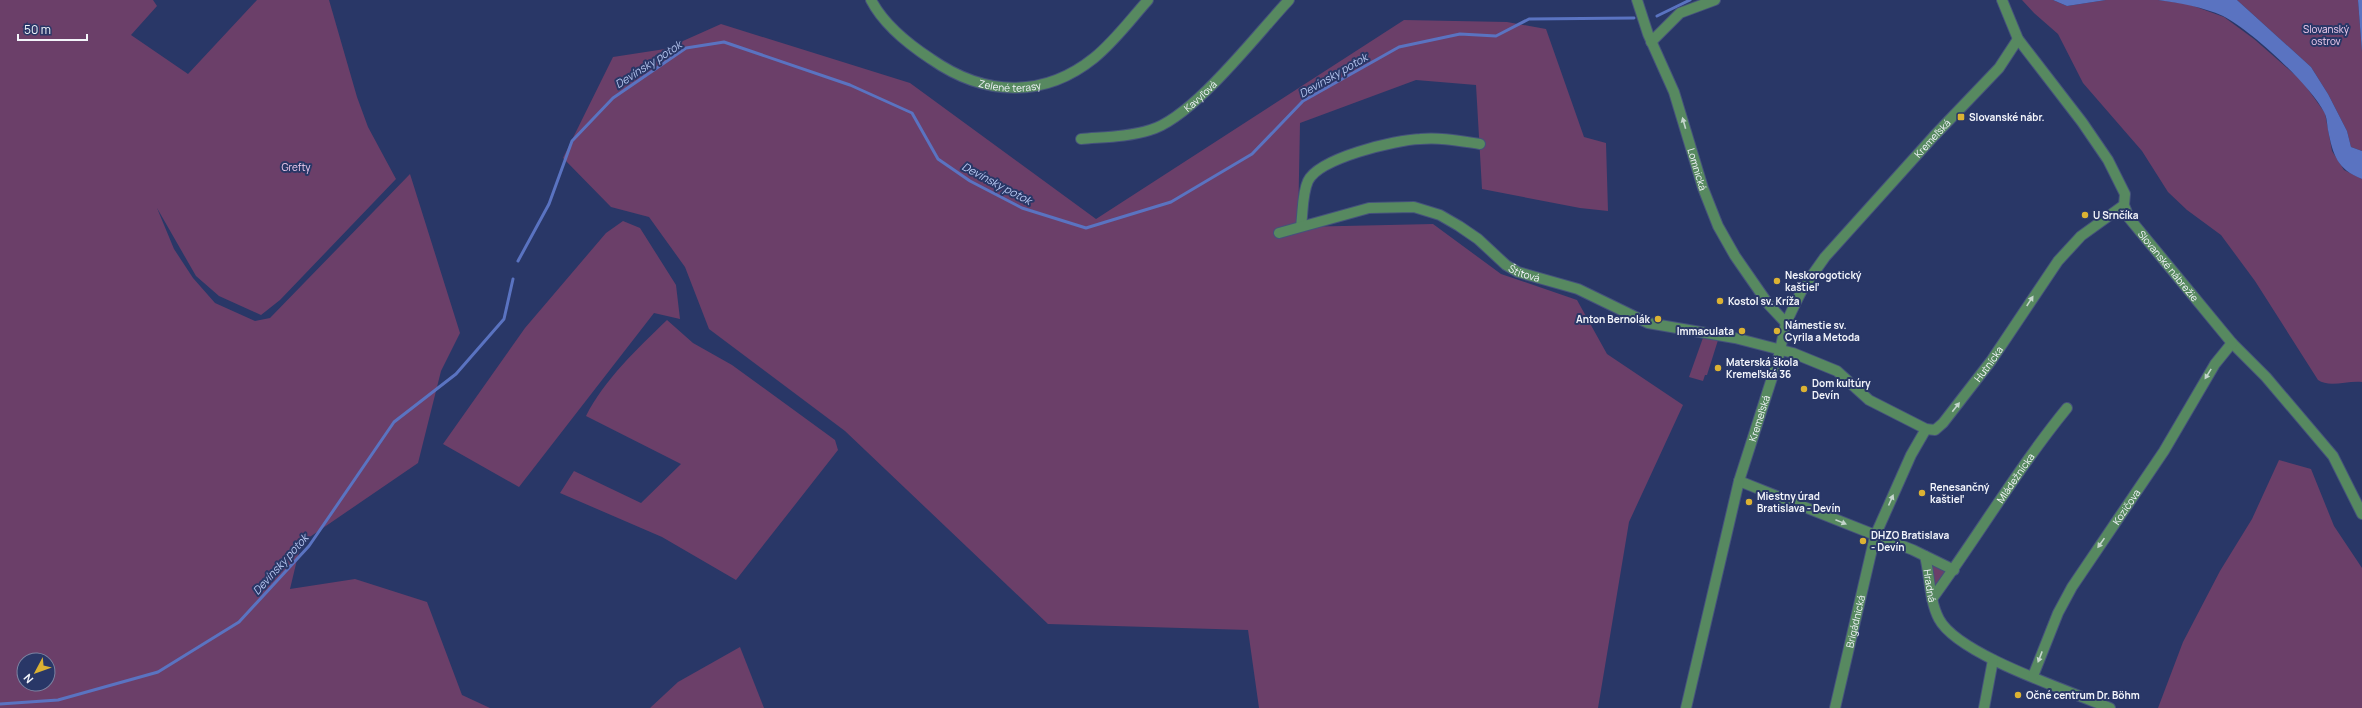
<svg xmlns="http://www.w3.org/2000/svg" width="2362" height="708" font-family="Manrope,sans-serif">
	<style>
		.green { fill: #6b3f69; fill-rule: evenodd }
		.water { fill: #5a73c1 }
		.lines { fill: none; stroke-linecap: round; stroke-linejoin: round }
		.stream { stroke: #5a73c1; stroke-width: 3 }
		.minor-casing { stroke: #45527c; stroke-width: 12 }
		.minor { stroke: #578960; stroke-width: 10 }
		.oneway { fill: #c4d5cc }
		.poi-dot { fill: #dcb233; stroke: #293767; stroke-width: 1.5 }
		.labels { text-anchor: middle; dominant-baseline: central; stroke-width: 4; stroke-linejoin: round; paint-order: stroke }
		.park-label { font-size: 10px; fill: #f4cff1; stroke: #293767 }
		.street-label { font-size: 10px; fill: #f3f5fb; stroke: #293767 }
		.poi-label { font-size: 10px; font-weight: bold; fill: #f3f5fb; stroke: #293767; text-anchor: start }
		.water-label { font-size: 11px; font-style: italic; fill: #b7c7f1; stroke: #293767 }
	</style>
	<rect width="100%" height="100%" fill="#293767"/>
	<g class="green">
		<path d="M0 0H153L157 6 131 35 188 74 257 0H329L357 97 368 127 396 179 280 300 261 315 219 296 196 276 157 208 174 249 193 278 215 303 255 321 270 318 410 174 460 333 441 371 418 463 301 543 290 589 355 579 427 602 462 695 490 708H0ZM24 660H48V684H24Z"/>
		<path d="M2022 0H2053L2067 6 2106 0H2158L2188 4 2224 17 2254 39 2302 81 2325 113 2332 151 2344 170 2362 179V382C2349 380 2329 388 2318 380L2255 281 2221 235 2187 210 2168 192 2142 151 2083 83 2058 34 2034 13Z"/>
		<path d="M2237 0H2358L2362 52V151L2351 147 2347 131 2328 94 2311 67Z"/>
		<path d="M1404 20 1507 22 1546 29 1584 137 1606 143 1608 211 1580 208 1482 189 1476 85 1416 80 1300 123 1298 227 1433 224 1501 274 1577 300 1607 354 1683 405 1629 522 1598 708H1259L1248 630 1048 624 845 431 709 329 685 267 649 217 611 207 563 158 613 57 665 49 721 24 910 83 1096 219Z"/>
		<path d="M623 221 640 228 676 285 680 319 654 313 519 487 443 444 525 328 606 233Z"/>
		<path d="M667 320 693 343 732 365 835 440 838 450 736 580 662 537 560 493 574 471 641 503 681 464 586 416C604 380 638 348 667 320Z"/>
		<path d="M1704 335 1719 337 1707 375H1705L1703 381 1689 377Z"/>
		<path d="M2279 460 2311 469 2334 526 2362 568V708H2158L2183 642 2220 571 2252 519Z"/>
		<path d="M1931 562 1951 570 1938 586 1934 585Z"/>
		<path d="M740 647 764 708H650L678 682Z"/>
	</g>
	<g class="water">
		<path d="M2053 0H2106L2067 6Z"/>
		<path d="M2158 0H2237L2311 67 2328 94 2347 131 2351 147 2362 151V179C2337 169 2333 155 2328 130 2327 124 2327 117 2324 112 2310 85 2251 30 2223 16 2203 7 2180 3 2158 0Z"/>
		<path d="M2358 0H2362V52Z"/>
	</g>
	<g class="lines">
		<g class="stream">
			<path d="M1657 16 1690 0"/>
			<path d="M518 261 549 204 572 141 613 98 686 48 724 42 850 85 912 113 938 159 970 181 1022 208 1086 228 1171 202 1252 154 1303 101 1399 47 1460 34 1496 36 1529 19 1634 18"/>
			<path d="M0 704 58 700 158 672 239 622 309 546 394 422 456 374 504 319 513 279"/>
		</g>
		<defs>
			<g id="minor">
				<path id="s1" d="M871 0C884 25 908 44 931 59 984 96 1043 99 1094 58 1114 42 1131 19 1148 0"/>
				<path id="s2" d="M1637 0 1648 34 1674 92 1703 188 1718 226 1735 256 1769 305 1786 323"/>
				<path id="s3" d="M2002 0 2018 39 2082 122 2108 160 2125 194 2124 205 2129 218 2232 343 2266 377 2333 456 2362 514"/>
				<path d="M1651 42 1680 13 1715 0"/>
				<path id="s4" d="M1081 139C1104 137 1128 137 1150 130 1193 118 1257 34 1289 0"/>
				<path d="M1301 226C1303 213 1302 194 1308 181 1319 158 1395 140 1420 139 1440 137 1460 141 1480 144"/>
				<path id="s5" d="M1279 233 1369 208 1414 207 1440 215 1459 226 1478 239 1506 265 1518 272 1578 289 1648 323 1735 338 1793 353 1837 371 1869 400 1926 429 1935 430 1943 423 1991 361 2058 261 2081 236 2124 205"/>
				<path d="M1739 481 1913 550 1954 570"/>
				<path id="s6" d="M1925 556C1930 576 1929 600 1939 619 1958 655 2070 691 2110 708"/>
				<path id="s7" d="M1932 599C1978 536 2018 468 2067 408"/>
				<path id="s8" d="M2033 676 2058 613 2072 587 2164 451 2215 364 2232 343"/>
				<path id="s9" d="M1686 708 1739 481 1778 359 1786 323 1796 302 1803 288 1825 257 1934 136 1999 68 2018 39"/>
				<path id="s10" d="M1835 708 1875 536 1911 455 1926 429"/>
				<path d="M1984 708 1993 660"/>
			</g>
		</defs>
		<use href="#minor" class="minor-casing"/>
		<use href="#minor" class="minor"/>
	</g>
	<defs><path id="oneway-solid" d="M-6-.8H1V-3.2L6.5 0L1 3.2V.8H-6Z"/></defs>
	<g class="oneway">
		<use href="#oneway-solid" transform="translate(1684 123) rotate(-106)"/>
		<use href="#oneway-solid" transform="translate(2030 301) rotate(-57)"/>
		<use href="#oneway-solid" transform="translate(2208 374) rotate(122)"/>
		<use href="#oneway-solid" transform="translate(1956 407) rotate(-52)"/>
		<use href="#oneway-solid" transform="translate(1891 500) rotate(-66)"/>
		<use href="#oneway-solid" transform="translate(1841 522) rotate(22)"/>
		<use href="#oneway-solid" transform="translate(2101 543) rotate(125)"/>
		<use href="#oneway-solid" transform="translate(2040 657) rotate(111)"/>
	</g>
	<g class="poi-dot">
		<rect x="1957" y="113" width="8" height="8" rx="2"/>
		<circle cx="2085" cy="215" r="4"/>
		<circle cx="1777" cy="281" r="4"/>
		<circle cx="1720" cy="301" r="4"/>
		<circle cx="1658" cy="319" r="4"/>
		<circle cx="1742" cy="331" r="4"/>
		<circle cx="1777" cy="331" r="4"/>
		<circle cx="1718" cy="368" r="4"/>
		<circle cx="1804" cy="389" r="4"/>
		<circle cx="1922" cy="493" r="4"/>
		<circle cx="1749" cy="502" r="4"/>
		<circle cx="1863" cy="541" r="4"/>
		<circle cx="2018" cy="695" r="4"/>
	</g>
	<g class="labels">
		<g class="park-label">
			<text x="2326" y="29">Slovanský<tspan x="2326" dy="12">ostrov</tspan></text>
			<text x="296" y="167">Grefty</text>
		</g>
		<g class="street-label">
			<text stroke="none"><textPath href="#s1" startOffset="170">Zelené terasy</textPath></text>
			<text stroke="none"><textPath href="#s4" startOffset="131">Kavyľová</textPath></text>
			<text stroke="none"><textPath href="#s9" startOffset="635">Kremeľská</textPath></text>
			<text stroke="none"><textPath href="#s2" startOffset="180">Lomnická</textPath></text>
			<text stroke="none"><textPath href="#s3" startOffset="318">Slovanské nábrežie</textPath></text>
			<text stroke="none"><textPath href="#s5" startOffset="269">Štítová</textPath></text>
			<text stroke="none"><textPath href="#s5" startOffset="800">Hutnícka</textPath></text>
			<text stroke="none"><textPath href="#s9" startOffset="299">Kremeľská</textPath></text>
			<text stroke="none"><textPath href="#s7" startOffset="147">Mládežnícka</textPath></text>
			<text stroke="none"><textPath href="#s8" startOffset="194">Kozičova</textPath></text>
			<text stroke="none"><textPath href="#s6" startOffset="30">Hradná</textPath></text>
			<text stroke="none"><textPath href="#s10" startOffset="89">Brigádnická</textPath></text>
		</g>
		<g class="poi-label">
			<text x="1969" y="117">Slovanské nábr.</text>
			<text x="2093" y="215">U Srnčíka</text>
			<text x="1785" y="275">Neskorogotický<tspan x="1785" dy="12">kaštieľ</tspan></text>
			<text x="1728" y="301">Kostol sv. Kríža</text>
			<text x="1650" y="319" text-anchor="end">Anton Bernolák</text>
			<text x="1785" y="325">Námestie sv.<tspan x="1785" dy="12">Cyrila a Metoda</tspan></text>
			<text x="1734" y="331" text-anchor="end">Immaculata</text>
			<text x="1726" y="362">Materská škola<tspan x="1726" dy="12">Kremeľská 36</tspan></text>
			<text x="1812" y="383">Dom kultúry<tspan x="1812" dy="12">Devín</tspan></text>
			<text x="1930" y="487">Renesančný<tspan x="1930" dy="12">kaštieľ</tspan></text>
			<text x="1757" y="496">Miestny úrad<tspan x="1757" dy="12">Bratislava - Devín</tspan></text>
			<text x="1871" y="535">DHZO Bratislava<tspan x="1871" dy="12">- Devín</tspan></text>
			<text x="2026" y="695">Očné centrum Dr. Böhm</text>
		</g>
		<g class="water-label">
			<text transform="translate(648 64) rotate(-33)">Devínsky potok</text>
			<text transform="translate(1333 75) rotate(-30)">Devínsky potok</text>
			<text transform="translate(997 183) rotate(28)">Devínsky potok</text>
			<text transform="translate(280 564) rotate(-48)">Devínsky potok</text>
		</g>
	</g>
	<g transform="translate(36 672) rotate(229)"><circle r="19" fill="#293767" stroke="#7a83a2"/>
	<path d="M0-3L7 15L0 10L-7 15Z" fill="#dcb233"/>
	<text y="-6" font-size="11" font-weight="bold" text-anchor="middle" fill="#f3f5fb">N</text>
	</g>
	<path d="M18 34v6h69v-6" fill="none" stroke="#f3f5fb" stroke-width="2"/>
	<text x="24" y="34" font-size="12" fill="#f3f5fb" stroke="#293767" stroke-width="3" paint-order="stroke">50 m</text>
</svg>
